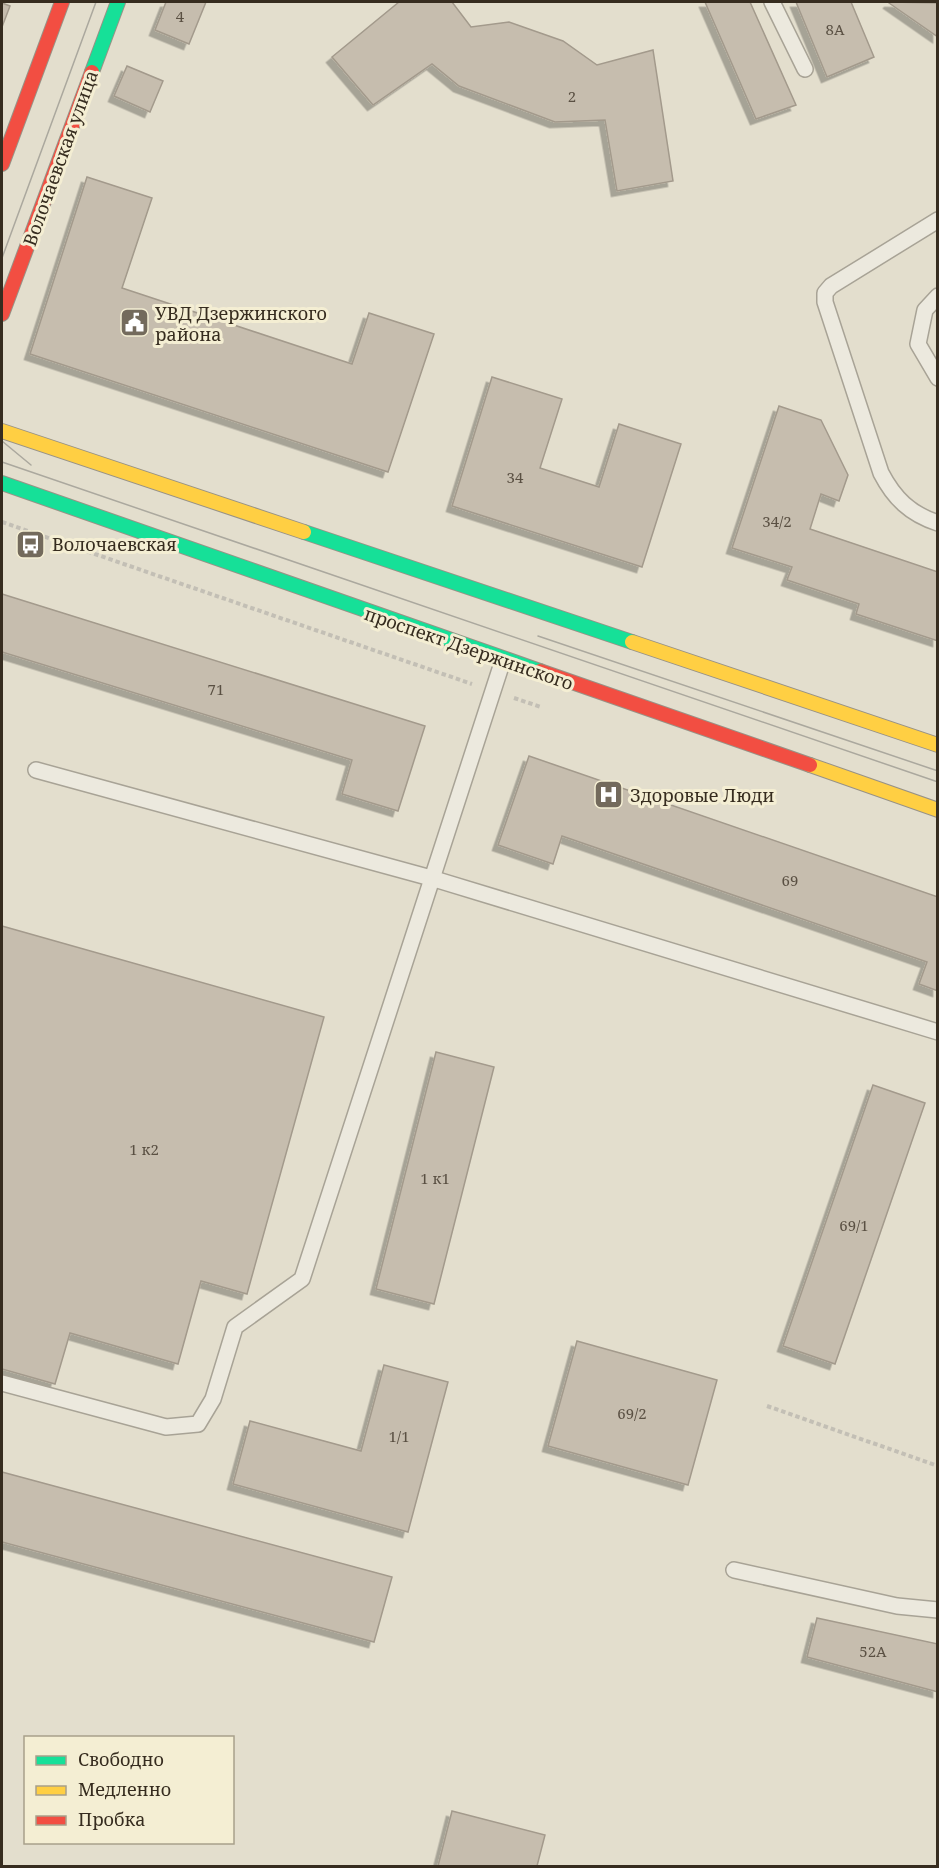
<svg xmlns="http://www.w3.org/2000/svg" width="939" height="1868" font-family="'Noto Serif',serif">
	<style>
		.building { fill: #c6bdae; stroke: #a39a8c; stroke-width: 1.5; filter: url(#shadow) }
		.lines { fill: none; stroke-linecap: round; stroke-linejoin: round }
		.lane-casing { stroke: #a8a396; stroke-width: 18 }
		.fast-casing { stroke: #989286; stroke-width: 16 }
		.slow-casing { stroke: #989286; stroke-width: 16 }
		.jam-casing { stroke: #989286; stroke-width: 16 }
		.path { stroke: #c3bfb5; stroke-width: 4; stroke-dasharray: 4.5 3; stroke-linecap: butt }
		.lane { stroke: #ece9de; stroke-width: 15 }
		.fast { stroke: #16e098; stroke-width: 14 }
		.slow { stroke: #ffcf43; stroke-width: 14 }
		.jam { stroke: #f24e42; stroke-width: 14 }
		.tram { stroke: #aba89e; stroke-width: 1.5 }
		.labels { text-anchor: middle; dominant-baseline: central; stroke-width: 6; stroke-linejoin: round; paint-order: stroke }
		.number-label { font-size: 15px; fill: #5a5043 }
		.street-label { font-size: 18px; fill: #362c1f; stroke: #f4eed3 }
		.poi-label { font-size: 18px; fill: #362c1f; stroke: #f4eed3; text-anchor: start }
	</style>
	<defs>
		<filter id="shadow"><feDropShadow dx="-5.5" dy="5.5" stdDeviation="0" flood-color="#0004"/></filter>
	</defs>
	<rect width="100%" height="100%" fill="#e3decd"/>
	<g class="building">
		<path d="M166 2H206L189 44 155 30Z"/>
		<path d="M399 2H452L471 27 509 22 563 41 597 65 653 50 673 181 617 191 605 120 555 122 459 86 432 64 373 105 332 57Z"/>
		<path d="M705 2H750L796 105 756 119Z"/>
		<path d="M796 2H851L874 57 827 77Z"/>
		<path d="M890 2 938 3V37L889 3Z"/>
		<path d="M2 3 10 6 2 27Z"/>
		<path d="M127 66 163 81 150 112 114 96Z"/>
		<path d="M87 177 152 198 122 288 352 364 369 313 434 334 388 472 30 354Z"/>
		<path d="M492 377 562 399 540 468 599 487 619 424 681 444 642 567 452 506Z"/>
		<path d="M779 406 821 420 848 475 839 501 821 494 810 529 938 572V641L856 614 859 604 787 580 792 567 732 548Z"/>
		<path d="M2 594 425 726 398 811 342 794 352 760 2 652Z"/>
		<path d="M529 756 938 897V991L919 984 927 962 562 836 553 864 498 845Z"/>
		<path d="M2 926 324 1017 247 1294 201 1281 178 1364 70 1333 55 1384 2 1369Z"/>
		<path d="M436 1052 494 1067 434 1304 376 1289Z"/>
		<path d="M873 1085 925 1103 835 1364 783 1346Z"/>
		<path d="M577 1341 717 1380 688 1485 548 1446Z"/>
		<path d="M384 1365 448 1382 408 1532 233 1484 250 1421 361 1451Z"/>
		<path d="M2 1472 392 1577 374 1642 2 1542Z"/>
		<path d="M817 1618 938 1644V1692L807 1657Z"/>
		<path d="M452 1811 545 1835 537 1866H438Z"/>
	</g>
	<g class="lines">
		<defs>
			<g id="lane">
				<path d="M772 2 805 69"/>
				<path d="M938 220 831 286 825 293V302L881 473C894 498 910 514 938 523"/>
				<path d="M938 296 925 310 918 344 938 378"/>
				<path d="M36 770 431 878 938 1032"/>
				<path d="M2 1383 166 1427 198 1424 213 1399 235 1327 302 1279 503 660"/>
				<path d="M734 1570 897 1606 938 1610"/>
			</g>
			<g id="fast">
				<path d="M92 72 118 2"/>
				<path d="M2 483 540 671"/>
				<path d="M304 532 632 642"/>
			</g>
			<g id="slow">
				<path d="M2 431 304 532"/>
				<path d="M632 642 938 745"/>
				<path d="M810 765 938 810"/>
			</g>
			<g id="jam">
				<path d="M2 164 62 2"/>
				<path d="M2 314 92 72"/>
				<path d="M540 671 810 765"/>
			</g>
		</defs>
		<use href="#lane" class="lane-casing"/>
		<use href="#fast" class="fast-casing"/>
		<use href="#slow" class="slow-casing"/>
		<use href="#jam" class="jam-casing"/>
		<g class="path">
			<path d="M2 522 472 684"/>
			<path d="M514 698 541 707"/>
			<path d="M767 1406 938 1466"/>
		</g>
		<use href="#lane" class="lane"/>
		<use href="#fast" class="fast"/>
		<use href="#slow" class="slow"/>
		<use href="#jam" class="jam"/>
		<g class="tram">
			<path d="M2 258 96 2"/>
			<path d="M2 441 31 465"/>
			<path d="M2 462 938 782"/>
			<path d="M538 636 938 771"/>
		</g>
	</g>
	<defs>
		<symbol id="civic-square" viewBox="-11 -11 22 22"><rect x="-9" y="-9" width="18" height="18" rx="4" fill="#736a5c" stroke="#f4eed3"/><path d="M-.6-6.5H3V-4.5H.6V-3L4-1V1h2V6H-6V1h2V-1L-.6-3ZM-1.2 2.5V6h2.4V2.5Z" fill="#fff"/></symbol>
		<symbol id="bus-square" viewBox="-11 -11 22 22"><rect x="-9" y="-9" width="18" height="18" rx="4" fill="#736a5c" stroke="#f4eed3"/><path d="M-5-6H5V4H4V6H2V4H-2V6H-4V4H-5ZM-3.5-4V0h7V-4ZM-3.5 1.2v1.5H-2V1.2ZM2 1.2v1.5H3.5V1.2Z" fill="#fff"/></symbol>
		<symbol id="hospital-square" viewBox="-11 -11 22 22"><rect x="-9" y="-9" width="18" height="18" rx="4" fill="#736a5c" stroke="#f4eed3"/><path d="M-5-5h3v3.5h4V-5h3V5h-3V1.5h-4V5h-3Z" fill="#fff"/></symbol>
	</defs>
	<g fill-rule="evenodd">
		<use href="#civic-square" x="118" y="306" width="33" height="33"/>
		<use href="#bus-square" x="14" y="528" width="33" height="33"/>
		<use href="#hospital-square" x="592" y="778" width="33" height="33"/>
	</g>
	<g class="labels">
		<g class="number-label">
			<text x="180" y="16">4</text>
			<text x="835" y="29">8А</text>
			<text x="572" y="96">2</text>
			<text x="515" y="477">34</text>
			<text x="777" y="521">34/2</text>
			<text x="216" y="689">71</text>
			<text x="790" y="880">69</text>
			<text x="144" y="1149">1 к2</text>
			<text x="435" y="1178">1 к1</text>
			<text x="854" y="1225">69/1</text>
			<text x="632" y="1413">69/2</text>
			<text x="399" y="1436">1/1</text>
			<text x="873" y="1651">52А</text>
		</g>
		<g class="street-label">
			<text transform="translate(60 158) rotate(-70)">Волочаевская улица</text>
			<text transform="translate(469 648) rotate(19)">проспект Дзержинского</text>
		</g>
		<g class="poi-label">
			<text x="155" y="313">УВД Дзержинского<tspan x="155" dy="21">района</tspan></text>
			<text x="52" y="544">Волочаевская</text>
			<text x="630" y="795">Здоровые Люди</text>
		</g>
	</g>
	<rect width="939" height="1868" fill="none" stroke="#362c1f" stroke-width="6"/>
	<rect x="24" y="1736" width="210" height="108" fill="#f4eed3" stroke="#a8a08b" stroke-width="1.5"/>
	<rect x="36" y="1756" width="30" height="9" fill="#16e098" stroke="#a8a08b" stroke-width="1.5"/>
	<text x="78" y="1766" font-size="18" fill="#362c1f">Свободно</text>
	<rect x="36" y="1786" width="30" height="9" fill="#ffcf43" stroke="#a8a08b" stroke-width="1.5"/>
	<text x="78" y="1796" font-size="18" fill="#362c1f">Медленно</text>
	<rect x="36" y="1816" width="30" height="9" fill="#f24e42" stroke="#a8a08b" stroke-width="1.5"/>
	<text x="78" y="1826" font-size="18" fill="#362c1f">Пробка</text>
</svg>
